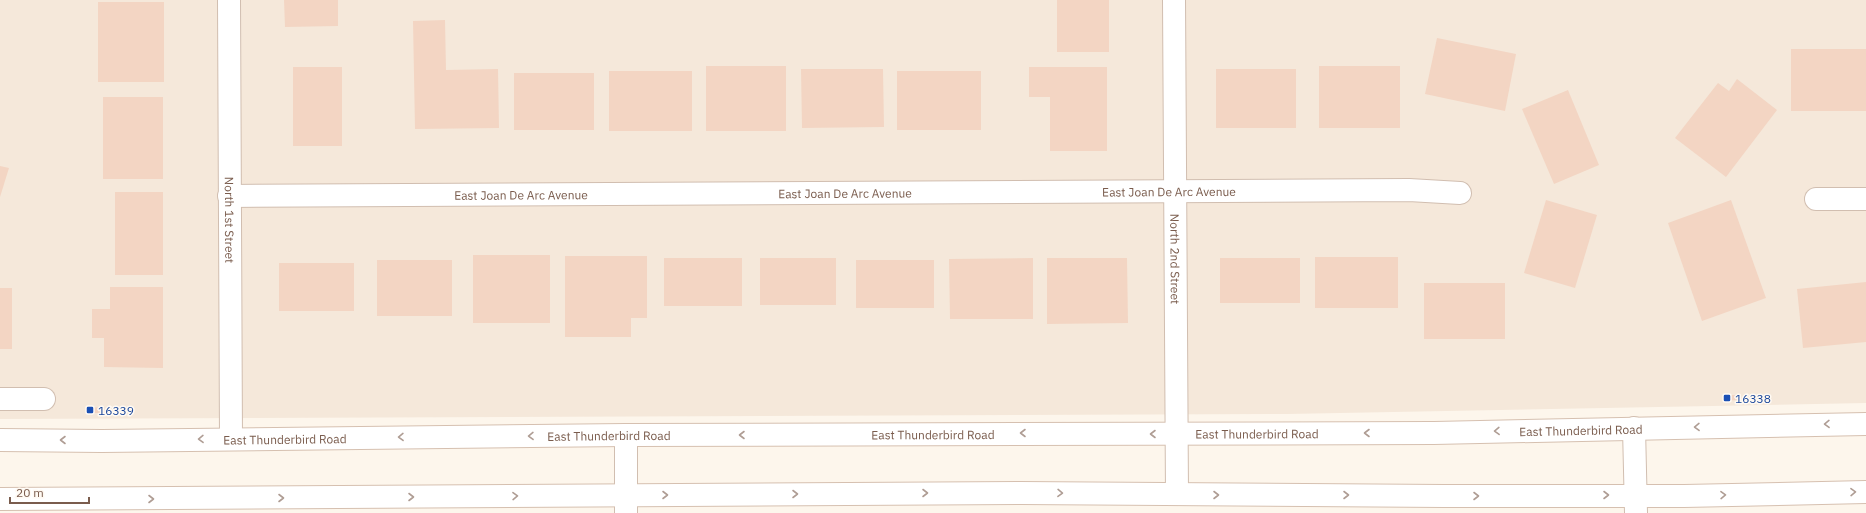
<svg xmlns="http://www.w3.org/2000/svg" width="1866" height="513" font-family="'IBM Plex Sans',sans-serif">
	<style>
		.residential { fill: #f5e8da }
		.building { fill: #f3d5c3 }
		.lines { fill: none; stroke-linecap: round; stroke-linejoin: round }
		.minor-casing { stroke: #d1beb0; stroke-width: 24 }
		.secondary-casing { stroke: #d6c0b0; stroke-width: 24 }
		.minor { stroke: #fff; stroke-width: 22 }
		.secondary { stroke: #fff; stroke-width: 22 }
		.oneway { stroke: #af9d94 }
		.transit-dot { fill: #1a4fb4; stroke: #fffaf3; stroke-width: 1.5 }
		.labels { text-anchor: middle; dominant-baseline: central; stroke-width: 3; stroke-linejoin: round; paint-order: stroke }
		.street-label { font-size: 12px; fill: #7a5c4d; stroke: #fffaf3 }
		.transit-label { font-size: 12px; fill: #164399; stroke: #fffaf3; text-anchor: start }
	</style>
	<rect width="100%" height="100%" fill="#fdf6ec"/>
	<path class="residential" d="M0 0H1866V403L1287 414 0 419Z"/>
	<g class="building">
		<path d="M284 0H338V26L285 27Z"/>
		<rect x="1057" y="0" width="52" height="52"/>
		<rect x="98" y="2" width="66" height="80"/>
		<path d="M445 20 446 70 498 69 499 128 415 129 413 21Z"/>
		<path d="M1437 38 1516 54 1505 111 1425 94Z"/>
		<rect x="1791" y="49" width="75" height="62"/>
		<rect x="706" y="66" width="80" height="65"/>
		<rect x="1319" y="66" width="81" height="62"/>
		<rect x="293" y="67" width="49" height="79"/>
		<path d="M1029 67H1107V151H1050V97H1029Z"/>
		<path d="M801 69H883L884 127 802 128Z"/>
		<rect x="1216" y="69" width="80" height="59"/>
		<rect x="609" y="71" width="83" height="60"/>
		<rect x="897" y="71" width="84" height="59"/>
		<rect x="514" y="73" width="80" height="57"/>
		<path d="M1737 79 1777 110 1726 177 1675 138 1718 83 1729 91Z"/>
		<path d="M1568 90 1599 165 1554 184 1522 109Z"/>
		<rect x="103" y="97" width="60" height="82"/>
		<path d="M0 166 9 168 0 197Z"/>
		<rect x="115" y="192" width="48" height="83"/>
		<path d="M1546 200 1597 215 1575 288 1524 273Z"/>
		<path d="M1731 200 1766 298 1702 321 1668 223Z"/>
		<rect x="473" y="255" width="77" height="68"/>
		<path d="M565 256H647V318H631V337H565Z"/>
		<rect x="1315" y="257" width="83" height="51"/>
		<rect x="664" y="258" width="78" height="48"/>
		<rect x="760" y="258" width="76" height="47"/>
		<path d="M1033 258V319H950L949 259Z"/>
		<path d="M1047 258H1127L1128 323 1047 324Z"/>
		<rect x="1220" y="258" width="80" height="45"/>
		<rect x="377" y="260" width="75" height="56"/>
		<rect x="856" y="260" width="78" height="48"/>
		<rect x="279" y="263" width="75" height="48"/>
		<path d="M1866 282V342L1803 348 1797 289Z"/>
		<rect x="1424" y="283" width="81" height="56"/>
		<path d="M110 287H163V368L104 367V338H92V309H110Z"/>
		<rect x="0" y="288" width="12" height="61"/>
		<path d="M1723 395H1737V400L1723 401Z"/>
		<path d="M101 407V413H87V408Z"/>
	</g>
	<g class="lines">
		<defs>
			<g id="minor">
				<path id="s1" d="M229 0 231 439"/>
				<path id="s2" d="M1174 0 1177 494"/>
				<path id="s3" d="M229 196 1409 190 1460 193"/>
				<path d="M1816 199H1866"/>
				<path d="M0 399H44"/>
				<path d="M1634 428 1636 513"/>
				<path d="M626 513V435"/>
			</g>
			<g id="secondary">
				<path id="s4" d="M0 440 102 441 626 435 1434 433 1866 424"/>
				<path d="M0 499 1021 493 1444 496H1684L1866 492"/>
			</g>
		</defs>
		<use href="#minor" class="minor-casing"/>
		<use href="#secondary" class="secondary-casing"/>
		<use href="#minor" class="minor"/>
		<use href="#secondary" class="secondary"/>
	</g>
	<defs><path id="oneway-chevron" d="M-2-3.5L2.5 0L-2 3.5" fill="none" stroke-width="1.6" stroke-linecap="round" stroke-linejoin="round"/></defs>
	<g class="oneway">
		<use href="#oneway-chevron" transform="translate(1827 424) rotate(179)"/>
		<use href="#oneway-chevron" transform="translate(1697 427) rotate(179)"/>
		<use href="#oneway-chevron" transform="translate(1497 431) rotate(178)"/>
		<use href="#oneway-chevron" transform="translate(1023 433) rotate(-180)"/>
		<use href="#oneway-chevron" transform="translate(1367 433) rotate(180)"/>
		<use href="#oneway-chevron" transform="translate(1153 434) rotate(-180)"/>
		<use href="#oneway-chevron" transform="translate(742 435) rotate(180)"/>
		<use href="#oneway-chevron" transform="translate(531 436) rotate(179)"/>
		<use href="#oneway-chevron" transform="translate(401 437) rotate(179)"/>
		<use href="#oneway-chevron" transform="translate(201 439) rotate(179)"/>
		<use href="#oneway-chevron" transform="translate(63 440) rotate(-180)"/>
		<use href="#oneway-chevron" transform="translate(1853 492) rotate(-1)"/>
		<use href="#oneway-chevron" transform="translate(925 493)"/>
		<use href="#oneway-chevron" transform="translate(1060 493) rotate(1)"/>
		<use href="#oneway-chevron" transform="translate(795 494)"/>
		<use href="#oneway-chevron" transform="translate(665 495)"/>
		<use href="#oneway-chevron" transform="translate(1216 495)"/>
		<use href="#oneway-chevron" transform="translate(1346 495)"/>
		<use href="#oneway-chevron" transform="translate(1606 495)"/>
		<use href="#oneway-chevron" transform="translate(1723 495) rotate(-1)"/>
		<use href="#oneway-chevron" transform="translate(515 496) rotate(-1)"/>
		<use href="#oneway-chevron" transform="translate(1476 496)"/>
		<use href="#oneway-chevron" transform="translate(411 497)"/>
		<use href="#oneway-chevron" transform="translate(281 498)"/>
		<use href="#oneway-chevron" transform="translate(151 499)"/>
	</g>
	<g class="transit-dot">
		<rect x="1723" y="394" width="8" height="8" rx="2"/>
		<rect x="86" y="406" width="8" height="8" rx="2"/>
	</g>
	<g class="labels">
		<g class="street-label">
			<text stroke="none"><textPath href="#s3" startOffset="940">East Joan De Arc Avenue</textPath></text>
			<text stroke="none"><textPath href="#s3" startOffset="616">East Joan De Arc Avenue</textPath></text>
			<text stroke="none"><textPath href="#s3" startOffset="292">East Joan De Arc Avenue</textPath></text>
			<text stroke="none"><textPath href="#s1" startOffset="220">North 1st Street</textPath></text>
			<text stroke="none"><textPath href="#s2" startOffset="259">North 2nd Street</textPath></text>
			<text stroke="none"><textPath href="#s4" startOffset="1581">East Thunderbird Road</textPath></text>
			<text stroke="none"><textPath href="#s4" startOffset="933">East Thunderbird Road</textPath></text>
			<text stroke="none"><textPath href="#s4" startOffset="1257">East Thunderbird Road</textPath></text>
			<text stroke="none"><textPath href="#s4" startOffset="609">East Thunderbird Road</textPath></text>
			<text stroke="none"><textPath href="#s4" startOffset="285">East Thunderbird Road</textPath></text>
		</g>
		<g class="transit-label">
			<text x="1735" y="398">16338</text>
			<text x="98" y="410">16339</text>
		</g>
	</g>
	<path d="M10 497v6h79v-6" fill="none" stroke="#7a5c4d" stroke-width="2"/>
	<text x="16" y="497" font-size="12" fill="#7a5c4d" stroke="#fffaf3" stroke-width="3" paint-order="stroke">20 m</text>
</svg>
